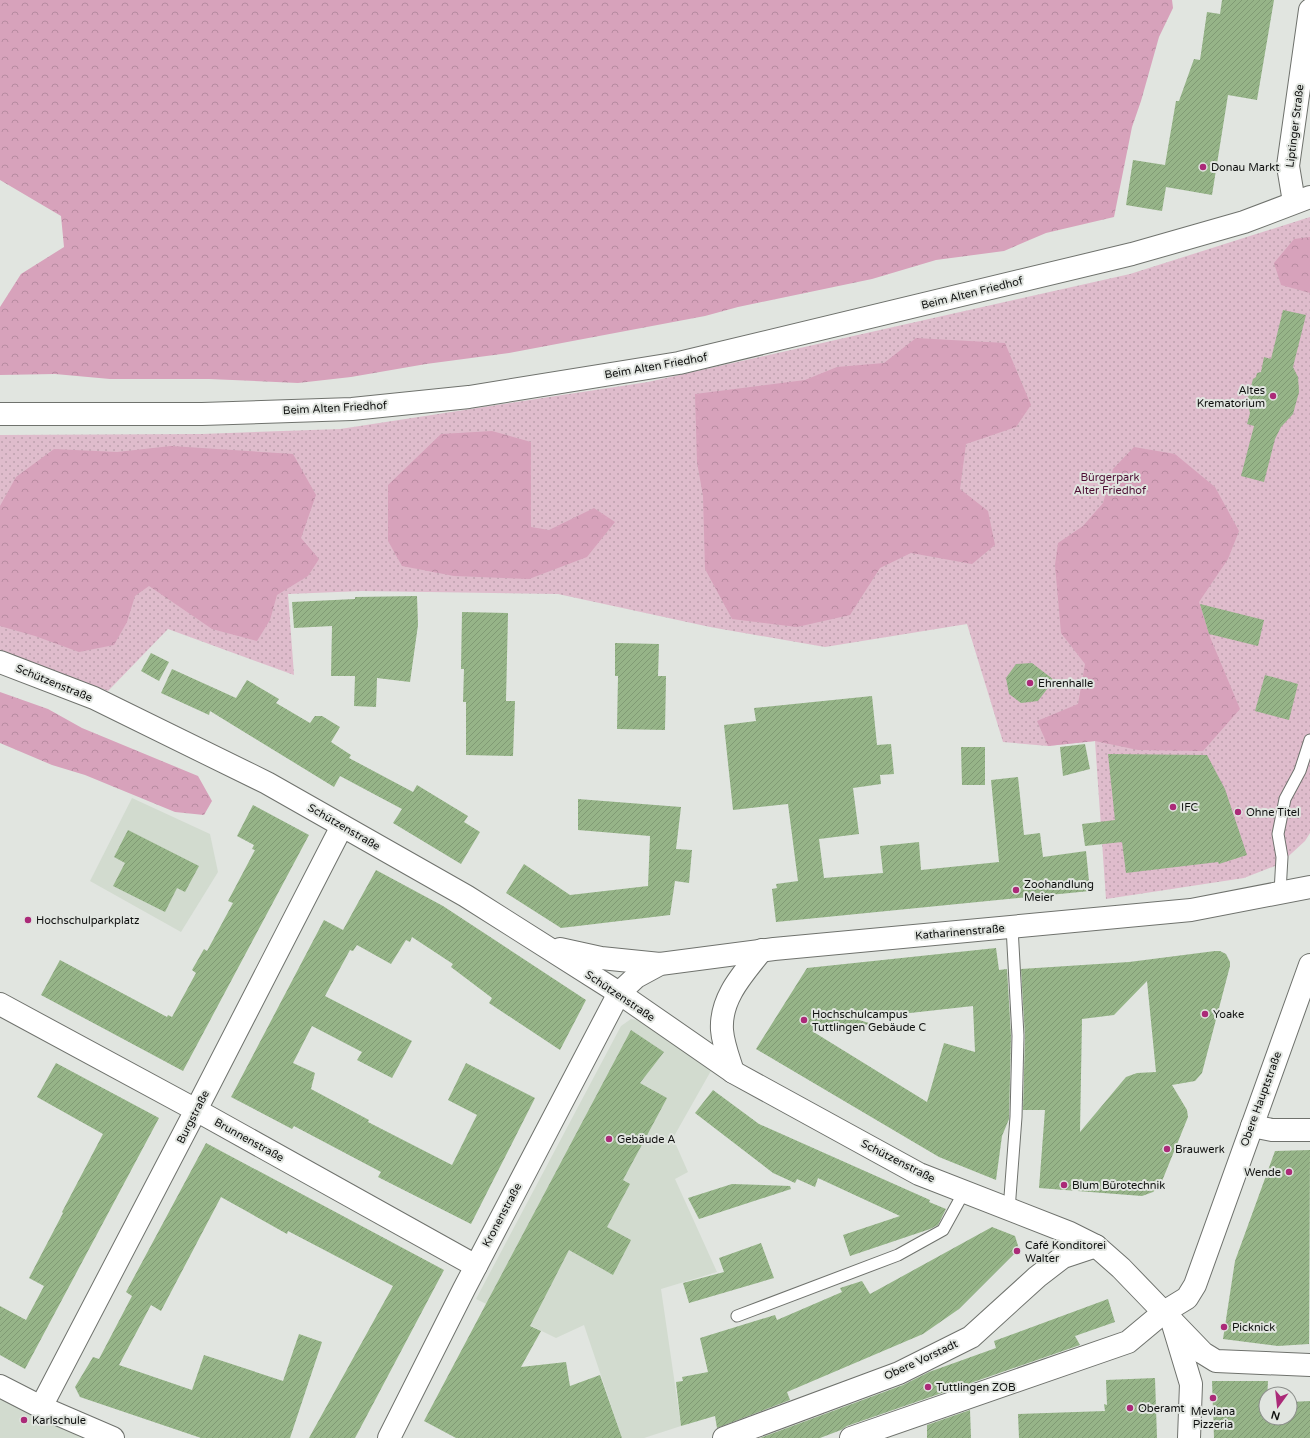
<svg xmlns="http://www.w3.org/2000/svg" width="1310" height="1438" font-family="'Varela Round',sans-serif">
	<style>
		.built { fill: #d2dbcf }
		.green { fill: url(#green-dots) }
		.forest { fill: url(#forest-crowns) }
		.building { fill: url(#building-hatch); fill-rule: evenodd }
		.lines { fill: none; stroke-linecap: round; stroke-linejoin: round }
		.lane-casing { stroke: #6f726d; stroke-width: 13 }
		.street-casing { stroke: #6f726d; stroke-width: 24 }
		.secondary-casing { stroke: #6f726d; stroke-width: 24 }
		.lane { stroke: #fff; stroke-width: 11 }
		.street { stroke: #fff; stroke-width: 22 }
		.secondary { stroke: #fff; stroke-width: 22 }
		.poi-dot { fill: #ab2a78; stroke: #e1e5e0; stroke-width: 1.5 }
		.labels { text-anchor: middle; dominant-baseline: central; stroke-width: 4; stroke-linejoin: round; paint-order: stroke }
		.street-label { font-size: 11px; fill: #0f100f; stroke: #e1e5e0 }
		.poi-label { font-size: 11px; fill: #0f100f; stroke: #e1e5e0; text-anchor: start }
		.park-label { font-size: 11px; fill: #4c0e33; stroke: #e1e5e0 }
	</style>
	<defs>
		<pattern id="green-dots" width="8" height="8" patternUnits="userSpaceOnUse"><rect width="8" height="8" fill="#dfbccc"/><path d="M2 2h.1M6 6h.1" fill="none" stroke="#bea1ae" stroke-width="1.8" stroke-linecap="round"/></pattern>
		<pattern id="forest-crowns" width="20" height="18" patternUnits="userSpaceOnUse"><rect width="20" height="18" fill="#d7a2bb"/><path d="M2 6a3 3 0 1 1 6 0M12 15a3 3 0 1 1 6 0" fill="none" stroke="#b78aa0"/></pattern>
		<pattern id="building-hatch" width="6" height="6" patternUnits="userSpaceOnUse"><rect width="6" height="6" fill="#96b488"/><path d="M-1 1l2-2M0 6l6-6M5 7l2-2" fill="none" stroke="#809a74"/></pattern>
	</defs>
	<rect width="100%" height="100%" fill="#e1e5e0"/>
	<g class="built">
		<path d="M132 798 210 834 218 872 181 932 90 881Z"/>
		<path d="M631 1019 643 1021 712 1069 673 1138 688 1172 675 1179 717 1272 661 1289 681 1426 644 1438H622L584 1325 556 1338 476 1299 621 1026Z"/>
		<path d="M0 1398 89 1438H0Z"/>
	</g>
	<path class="green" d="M1310 217V833L1305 841 1280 864 1244 878 1106 899 1095 741 1048 746 1003 742 967 624 825 647 710 627 558 594 362 591 288 594 294 675 168 629 108 691 0 650V435L202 434 340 429 648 382 1130 274Z"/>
	<g class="forest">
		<path d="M0 0H1172L1173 8 1159 37 1141 101 1132 127 1114 217 1046 233 1004 251 936 260 872 279 738 307 705 316 509 353 426 364 351 377 298 383 209 379H110L55 374 0 375V307L21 274 64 247 61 216 0 180Z"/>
		<path d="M1310 237V293L1281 285 1274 263 1294 239Z"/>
		<path d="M916 338 1005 343 1031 405 1016 427 966 444 960 489 988 511 995 545 972 564 911 553 880 568 850 615 797 627 732 619 705 569 703 496 697 462 695 394 805 380 837 367 884 363Z"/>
		<path d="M492 431 531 442V527L549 530 594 508 615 522 587 557 529 579 454 576 402 566 388 541V485L441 434Z"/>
		<path d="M171 446 293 454 316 495 301 538 319 559 308 576 277 595 270 620 257 641 212 629 149 586 135 596 127 622 114 645 79 652 35 636 0 626V506L16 477 54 449 117 452Z"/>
		<path d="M1134 447 1175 454 1215 487 1239 531 1228 559 1199 602 1210 637 1240 709 1203 751 1138 750 1095 741 1048 746 1037 721 1078 704 1085 664 1061 633 1055 565 1058 543 1083 526 1103 503 1113 469Z"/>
		<path d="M0 692 48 709 82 728 198 776 212 801 204 815 175 812 85 775 52 765 0 743Z"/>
	</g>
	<g class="building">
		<path d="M1222 0H1274L1257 100 1228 95 1212 195 1166 187 1162 211 1126 205 1133 160 1165 165 1176 101H1179L1194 59 1200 60 1207 12 1220 14Z"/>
		<path d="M1283 310 1306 315 1293 367 1298 377 1299 392 1293 414 1281 427 1275 439 1264 482 1241 476 1254 426 1247 424 1250 413 1247 401 1253 379 1256 377 1257 373 1261 372 1264 357 1271 359Z"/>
		<path d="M417 596 418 625 410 682 377 678 376 707 354 706 355 676H331L332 626 294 628 292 602 355 599V597Z"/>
		<path d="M1200 604 1264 620 1258 646 1209 634Z"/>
		<path d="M462 612 508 613 506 701H515L513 756 466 755V702H463L464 669H461Z"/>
		<path d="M615 643 659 644 658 676H666L665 730 617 729 618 676H615Z"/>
		<path d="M151 653 169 662 159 681 141 671Z"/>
		<path d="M1032 663 1054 680 1038 701 1021 703 1009 694 1006 678 1016 664Z"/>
		<path d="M172 669 236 698 247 680 279 699 276 703 310 723 315 716H322L340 727 331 742 351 755 349 758 413 792 417 785 468 816 464 822 480 832 461 864 393 823 402 809 340 776 334 787 210 711 209 715 161 693Z"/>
		<path d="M1265 675 1298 684 1289 720 1255 711Z"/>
		<path d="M872 696 877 745 891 744 894 774 880 775 881 784 853 788 859 834 819 839 824 878 883 873 880 846 919 842 921 870 999 862 991 780 1018 777 1024 835 1040 833 1043 857 1086 851 1090 891 776 922 772 889 777 888 776 884 798 881 788 804 733 810 724 725 756 721 754 708Z"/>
		<path d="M1085 744 1090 769 1063 776 1060 747Z"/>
		<path d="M961 747H985V785H962Z"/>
		<path d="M1108 754 1207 755 1225 789 1247 855 1219 864 1218 862 1126 873 1122 842 1085 846 1082 824 1115 820Z"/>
		<path d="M578 799 681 807 676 849 692 850 689 883 675 881 670 915 561 928 506 893 524 864 570 895 648 886 650 836 578 830Z"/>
		<path d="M253 805 309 835 183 1071 41 995 60 960 167 1017 168 1015 172 1017 196 973 192 970 204 949 207 951 233 903 228 901 255 850 252 849 254 845 237 836Z"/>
		<path d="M128 830 199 866 185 892 177 888 165 912 113 886 125 863 114 857Z"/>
		<path d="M376 870 443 906 586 1000 560 1050 489 1003 492 998 451 967 453 964 412 937 410 942 406 940 391 964 357 945 353 951 350 950 325 996 412 1041 392 1078 357 1060 362 1052 312 1026 293 1063 315 1073 311 1089 369 1120 368 1122 452 1165 477 1115 448 1100 466 1063 535 1098 471 1224 378 1177 381 1172 294 1126 292 1129 231 1097 324 920 343 930Z"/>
		<path d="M996 948 999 970 1007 969 1011 1036 1009 1119 1002 1136 996 1180 939 1157 756 1049 807 968ZM973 1006 975 1052 944 1043 927 1102 812 1031 872 1024 856 1019Z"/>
		<path d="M1215 951H1220L1226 954 1230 962V966L1202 1073 1195 1081 1172 1085 1187 1110 1188 1117 1160 1186 1153 1192 1142 1196 1039 1188 1045 1110H1023L1025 1036 1021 969 1129 962ZM1147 981 1156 1072 1137 1073 1126 1077 1080 1132 1082 1019 1114 1015Z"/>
		<path d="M631 1030 664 1052 640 1083 667 1098 623 1180 630 1184 607 1227 631 1240 613 1275 569 1250 530 1326 541 1331 521 1367 566 1362 570 1386 600 1375 622 1438H456L424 1421Z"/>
		<path d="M56 1063 159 1118 25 1369 0 1355V1306L26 1320 44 1286 29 1278 63 1213 62 1212 103 1134 37 1097Z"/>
		<path d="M713 1090 759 1124 930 1200 929 1202 946 1209 938 1225 930 1229 850 1256 843 1235 900 1216 818 1178 815 1187 797 1179 795 1183 773 1173 695 1113Z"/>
		<path d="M206 1143 444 1270 355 1438H309L393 1286 288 1231 287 1234 221 1197 161 1311 151 1305 119 1365 192 1390 204 1355 283 1381 299 1334 322 1342 290 1438H201L80 1397 75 1387 93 1357 99 1359 132 1296 126 1292Z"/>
		<path d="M1310 1150 1309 1344 1278 1346 1223 1339 1235 1261 1275 1151Z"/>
		<path d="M732 1184 790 1186 791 1189 699 1219 688 1198Z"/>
		<path d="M992 1227 1015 1236 1019 1249 959 1309 923 1334 787 1392 790 1400 717 1428 715 1416 681 1426 676 1382 683 1381 682 1377 708 1372 700 1338 775 1315 777 1320 842 1292 840 1288 862 1281 870 1294Z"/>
		<path d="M761 1243 774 1278 689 1303 683 1283 724 1272 719 1258Z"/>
		<path d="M1108 1299 1115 1322 1075 1336 1080 1345 847 1426 841 1430 820 1438H760L903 1385 929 1372 996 1348 994 1341Z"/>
		<path d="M1155 1378 1157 1438H1019L1018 1414 1105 1411 1104 1404 1107 1405 1106 1380Z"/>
		<path d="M1212 1381H1268L1266 1418H1290V1402L1310 1401V1438H1214Z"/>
		<path d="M970 1410 971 1438H927V1425Z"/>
	</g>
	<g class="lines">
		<defs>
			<g id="lane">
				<path d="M1280 892 1282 857 1278 834 1285 799 1300 771 1310 740"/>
				<path d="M1009 1210 1016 1117 1018 1036 1012 927"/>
				<path d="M737 1316 898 1255 943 1230 964 1192"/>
			</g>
			<g id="street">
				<path d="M1294 202 1288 166 1310 10"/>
				<path d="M0 414H202L352 409 469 397 679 363 1132 254 1244 222 1310 197"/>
				<path d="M0 1004 196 1110 476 1266"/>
				<path d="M1252 1126 1272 1130H1310"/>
				<path d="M1172 1321 1191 1384 1189 1438"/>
				<path d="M0 1386 41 1407 113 1438"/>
				<path d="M41 1407 196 1110 342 826"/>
				<path d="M724 1438 899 1373 971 1337 1037 1277 1063 1257 1096 1246"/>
				<path d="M851 1438 1128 1342 1164 1312"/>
			</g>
			<g id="secondary">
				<path d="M0 662 94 698 267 783 466 896 619 993 733 1072 919 1174 1070 1233 1096 1246 1121 1268 1203 1353 1216 1361 1310 1365"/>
				<path d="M560 949 601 958 660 964"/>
				<path d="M733 1072C729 1059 723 1044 722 1030 720 998 743 974 762 950"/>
				<path d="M1164 1312 1187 1298 1195 1285 1310 965"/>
				<path d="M389 1438 464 1289 619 993 636 977 660 964 774 949 1191 910 1310 887"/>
			</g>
		</defs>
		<use href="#lane" class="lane-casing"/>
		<use href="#street" class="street-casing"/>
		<use href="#secondary" class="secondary-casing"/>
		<use href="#lane" class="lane"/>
		<use href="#street" class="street"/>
		<use href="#secondary" class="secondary"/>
	</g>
	<g class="poi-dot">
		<circle cx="1203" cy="167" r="4"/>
		<circle cx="1273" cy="396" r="4"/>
		<circle cx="1030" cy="683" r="4"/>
		<circle cx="1173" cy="807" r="4"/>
		<circle cx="1238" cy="812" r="4"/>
		<circle cx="1016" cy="890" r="4"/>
		<circle cx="28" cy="920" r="4"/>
		<circle cx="1205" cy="1014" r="4"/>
		<circle cx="804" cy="1020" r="4"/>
		<circle cx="609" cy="1139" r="4"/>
		<circle cx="1167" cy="1149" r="4"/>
		<circle cx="1289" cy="1172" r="4"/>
		<circle cx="1064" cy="1185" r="4"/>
		<circle cx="1017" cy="1251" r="4"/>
		<circle cx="1224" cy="1327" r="4"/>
		<circle cx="928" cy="1387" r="4"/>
		<circle cx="1213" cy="1398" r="4"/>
		<circle cx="1130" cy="1408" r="4"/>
		<circle cx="24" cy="1420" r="4"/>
	</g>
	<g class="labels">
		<g class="street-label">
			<text transform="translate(1295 126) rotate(-83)">Liptinger Straße</text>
			<text transform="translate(972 293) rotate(-14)">Beim Alten Friedhof</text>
			<text transform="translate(656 366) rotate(-10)">Beim Alten Friedhof</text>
			<text transform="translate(335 408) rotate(-3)">Beim Alten Friedhof</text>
			<text transform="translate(54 683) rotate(22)">Schützenstraße</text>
			<text transform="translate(344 827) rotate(30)">Schützenstraße</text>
			<text transform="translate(960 932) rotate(-5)">Katharinenstraße</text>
			<text transform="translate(620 996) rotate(34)">Schützenstraße</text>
			<text transform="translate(1261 1099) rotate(-70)">Obere Hauptstraße</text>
			<text transform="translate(193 1117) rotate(-63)">Burgstraße</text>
			<text transform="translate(249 1140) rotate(29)">Brunnenstraße</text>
			<text transform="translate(898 1161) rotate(27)">Schützenstraße</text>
			<text transform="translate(502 1215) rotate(-62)">Kronenstraße</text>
			<text transform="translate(921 1360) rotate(-25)">Obere Vorstadt</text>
		</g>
		<g class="poi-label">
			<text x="1211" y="167">Donau Markt</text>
			<text x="1265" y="390" text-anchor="end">Altes<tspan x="1265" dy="13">Krematorium</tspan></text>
			<text x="1038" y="683">Ehrenhalle</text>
			<text x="1181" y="807">IFC</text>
			<text x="1246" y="812">Ohne Titel</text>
			<text x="1024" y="884">Zoohandlung<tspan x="1024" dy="13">Meier</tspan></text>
			<text x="36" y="920">Hochschulparkplatz</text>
			<text x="812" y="1014">Hochschulcampus<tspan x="812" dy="13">Tuttlingen Gebäude C</tspan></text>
			<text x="1213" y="1014">Yoake</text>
			<text x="617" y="1139">Gebäude A</text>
			<text x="1175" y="1149">Brauwerk</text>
			<text x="1281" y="1172" text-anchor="end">Wende</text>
			<text x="1072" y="1185">Blum Bürotechnik</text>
			<text x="1025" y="1245">Café Konditorei<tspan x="1025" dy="13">Walter</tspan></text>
			<text x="1232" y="1327">Picknick</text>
			<text x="936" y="1387">Tuttlingen ZOB</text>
			<text x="1138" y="1408">Oberamt</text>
			<text x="1213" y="1411" text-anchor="middle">Mevlana<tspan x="1213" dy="13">Pizzeria</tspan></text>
			<text x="32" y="1420">Karlschule</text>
		</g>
		<g class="park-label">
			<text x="1110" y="477">Bürgerpark<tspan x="1110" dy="13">Alter Friedhof</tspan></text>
		</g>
	</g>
	<g transform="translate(1278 1406) rotate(195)"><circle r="19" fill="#e1e5e0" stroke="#8d908c"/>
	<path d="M0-3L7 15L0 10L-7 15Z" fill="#ab2a78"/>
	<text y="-6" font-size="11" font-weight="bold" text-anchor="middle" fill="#0f100f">N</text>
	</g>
</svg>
